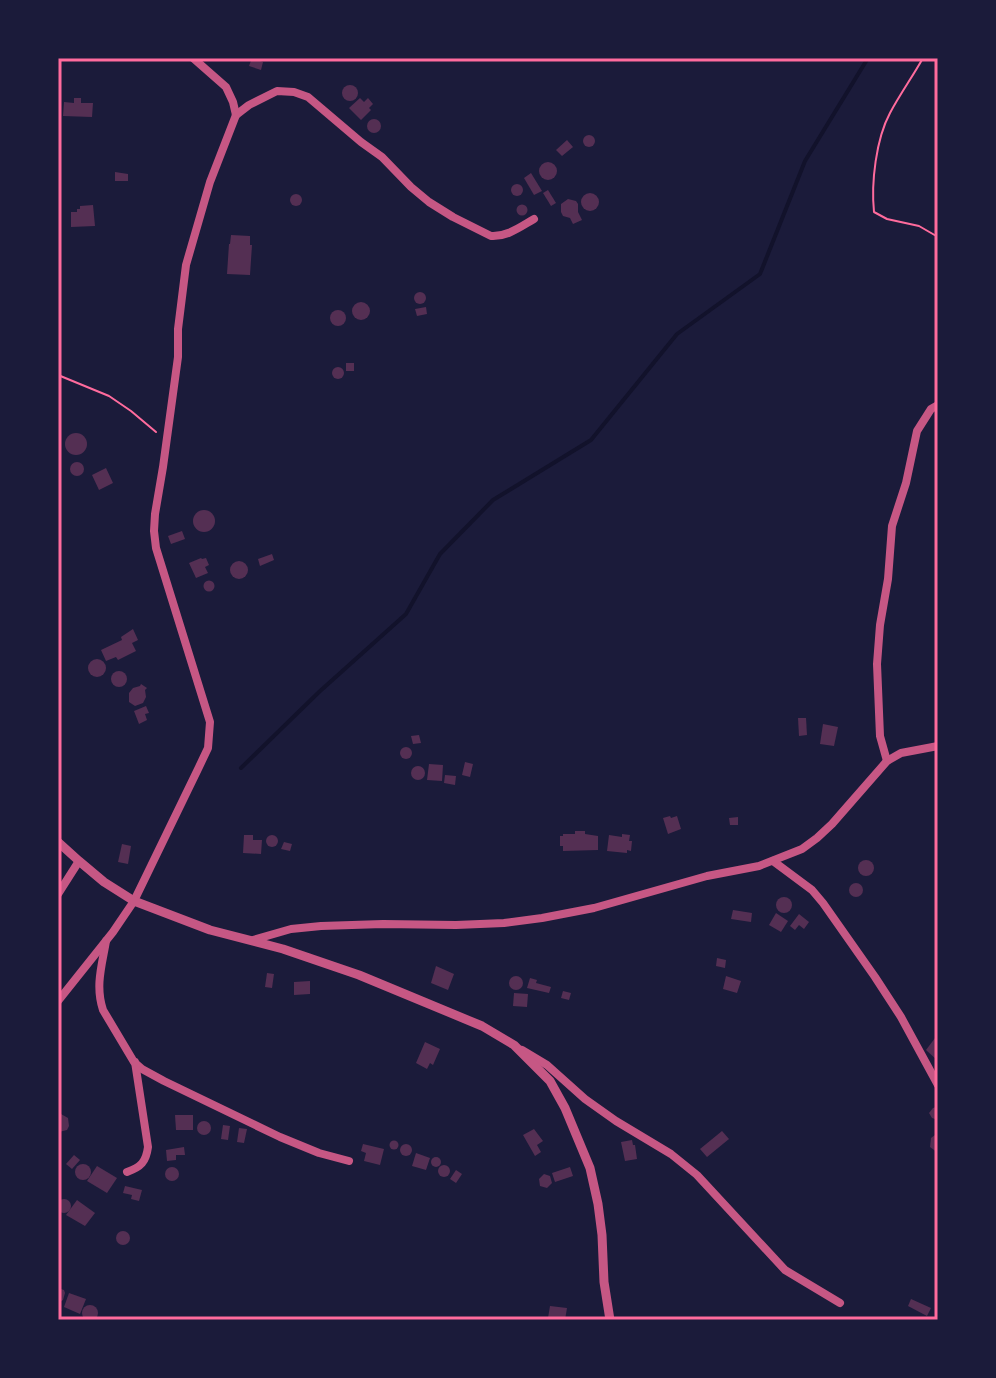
<svg xmlns="http://www.w3.org/2000/svg" width="996" height="1378" font-family="Helvetica,sans-serif">
	<style>
		.lines { fill: none; stroke-linecap: round; stroke-linejoin: round }
		.stream { stroke: #12122b; stroke-width: 4 }
		.building { fill: #542f53 }
		.path { stroke: #ff6b9d; stroke-width: 2 }
		.minor { stroke: #c65784; stroke-width: 8 }
		.tertiary { stroke: #c65784; stroke-width: 9 }
		.neatline { fill: none; stroke: #ff6b9d; stroke-width: 3 }
	</style>
	<rect width="100%" height="100%" fill="#1b1b3a"/>
	<g class="lines">
		<path class="stream" d="M241 768 319 692 406 614 440 554 493 500 591 440 677 334 760 274 805 161 868 58"/>
	</g>
	<g class="building">
		<path d="M252 58 263 62 261 70 249 66Z"/>
		<circle cx="350" cy="93" r="8"/>
		<path d="M74 98H81V103H93L92 117 63 116 64 102 74 103Z"/>
		<path d="M360 98 364 102 368 98 373 104 369 108 371 110 361 120 349 108Z"/>
		<circle cx="374" cy="126" r="7"/>
		<circle cx="589" cy="141" r="6"/>
		<path d="M567 140 573 147 562 156 556 150Z"/>
		<circle cx="548" cy="171" r="9"/>
		<path d="M115 172 128 174V181H115Z"/>
		<path d="M531 173 542 191 534 195 524 178Z"/>
		<circle cx="517" cy="190" r="6"/>
		<path d="M548 190 556 203 551 206 543 193Z"/>
		<circle cx="590" cy="202" r="9"/>
		<circle cx="296" cy="200" r="6"/>
		<path d="M568 199 576 201 578 204V212L582 220 573 224 570 218 563 216 561 212V204Z"/>
		<circle cx="522" cy="210" r="5.5"/>
		<path d="M93 205 95 226 71 227V212H77V209H80V206Z"/>
		<path d="M231 235 250 236V245H252L250 275 227 274 229 244H230Z"/>
		<circle cx="420" cy="298" r="6"/>
		<circle cx="361" cy="311" r="9"/>
		<path d="M426 307 427 314 417 316 415 309Z"/>
		<circle cx="338" cy="318" r="8"/>
		<rect x="346" y="363" width="8" height="8"/>
		<circle cx="338" cy="373" r="6"/>
		<circle cx="76" cy="444" r="11"/>
		<circle cx="77" cy="469" r="7"/>
		<path d="M106 468 113 483 99 490 92 475Z"/>
		<circle cx="204" cy="521" r="11"/>
		<path d="M182 531 185 539 171 544 168 536Z"/>
		<path d="M272 554 274 560 260 566 258 559Z"/>
		<path d="M201 558 202 559 206 558 209 565 205 567 208 573 196 578 189 563Z"/>
		<circle cx="239" cy="570" r="9"/>
		<circle cx="209" cy="586" r="5.5"/>
		<path d="M133 629 138 640 132 643 136 651 118 660 116 657 106 661 101 650 122 640 121 637Z"/>
		<circle cx="97" cy="668" r="9"/>
		<circle cx="119" cy="679" r="8"/>
		<path d="M141 684 147 688 145 690 146 697 143 703 135 706 129 702V693L133 688 140 686Z"/>
		<path d="M146 706 149 713 145 714 147 720 139 724 134 711Z"/>
		<path d="M798 718H806L807 735 799 736Z"/>
		<path d="M823 724 838 727 834 746 820 744Z"/>
		<path d="M419 735 421 743 413 744 411 736Z"/>
		<circle cx="406" cy="753" r="6"/>
		<path d="M465 762 473 764 470 777 462 775Z"/>
		<path d="M429 764 443 765 442 781 427 780Z"/>
		<circle cx="418" cy="773" r="7"/>
		<path d="M445 775 456 776 455 785 444 783Z"/>
		<path d="M670 816 671 818 677 816 681 829 668 834 663 818Z"/>
		<path d="M738 817V825H730L729 818Z"/>
		<path d="M575 831H585V834L598 836V850L563 851V846H560V836H563V834H575Z"/>
		<path d="M622 834 630 835 629 841H632L631 851 627 850V853L607 851 609 835 622 837Z"/>
		<circle cx="272" cy="841" r="6"/>
		<path d="M244 835H253V840H262L261 854 243 853Z"/>
		<path d="M284 842 292 844 290 851 281 849Z"/>
		<path d="M122 844 131 846 128 864 118 862Z"/>
		<circle cx="866" cy="868" r="8"/>
		<circle cx="856" cy="890" r="7"/>
		<circle cx="784" cy="905" r="8"/>
		<path d="M733 910 752 913 751 922 731 919Z"/>
		<path d="M776 913 788 921 781 932 769 925Z"/>
		<path d="M799 914 809 922 804 929 799 925 795 930 790 926Z"/>
		<path d="M717 958 726 960 725 968 716 966Z"/>
		<path d="M436 966 454 974 448 990 431 983Z"/>
		<path d="M267 973 274 974 272 988 265 987Z"/>
		<circle cx="516" cy="983" r="7"/>
		<path d="M726 976 741 981 737 993 723 989Z"/>
		<path d="M530 978 537 980 536 983 551 987 549 993 527 988Z"/>
		<path d="M310 981V994L294 995V982Z"/>
		<path d="M563 991 571 993 569 1000 561 998Z"/>
		<path d="M514 993 528 994 527 1007 513 1006Z"/>
		<path d="M935 1038 938 1040V1061L926 1050Z"/>
		<path d="M425 1042 440 1049 433 1065 430 1063 427 1069 416 1063Z"/>
		<path d="M936 1107 938 1108V1119H935L932 1118 929 1113 933 1108Z"/>
		<path d="M61 1114 68 1118 69 1126 67 1130 59 1132 58 1115Z"/>
		<path d="M175 1115H193V1130H176Z"/>
		<circle cx="204" cy="1128" r="7"/>
		<path d="M223 1125 230 1126 228 1140 221 1139Z"/>
		<path d="M239 1128 247 1129 244 1143 237 1142Z"/>
		<path d="M534 1129 543 1141 537 1145 541 1152 535 1156 523 1135Z"/>
		<path d="M722 1131 729 1139 707 1157 700 1149Z"/>
		<path d="M935 1135H938V1153L930 1147 931 1138Z"/>
		<path d="M632 1140 633 1145H635L637 1159 625 1161 621 1142Z"/>
		<circle cx="394" cy="1145" r="4.5"/>
		<path d="M363 1144 384 1149 380 1165 364 1161 366 1153 361 1151Z"/>
		<circle cx="406" cy="1150" r="6"/>
		<path d="M184 1147 185 1155H176V1160L167 1161 166 1150Z"/>
		<path d="M416 1153 430 1158 426 1170 412 1166Z"/>
		<path d="M74 1155 80 1160 72 1169 66 1164Z"/>
		<circle cx="436" cy="1162" r="5"/>
		<circle cx="83" cy="1172" r="8"/>
		<circle cx="444" cy="1171" r="6"/>
		<path d="M97 1166 117 1178 107 1193 87 1181Z"/>
		<path d="M570 1167 573 1176 555 1182 552 1173Z"/>
		<circle cx="172" cy="1174" r="7"/>
		<path d="M456 1170 462 1174 456 1183 450 1179Z"/>
		<path d="M544 1174 550 1176 552 1183 547 1188 540 1186 539 1179Z"/>
		<path d="M125 1186 142 1190 139 1201 131 1199 132 1195 123 1193Z"/>
		<circle cx="64" cy="1206" r="7"/>
		<path d="M77 1200 95 1213 85 1226 66 1215Z"/>
		<circle cx="123" cy="1238" r="7"/>
		<path d="M58 1288 64 1290 65 1293 63 1300 60 1302H58Z"/>
		<path d="M69 1293 86 1299 80 1314 64 1307Z"/>
		<path d="M911 1299 931 1308 927 1316 908 1306Z"/>
		<circle cx="90" cy="1313" r="8"/>
		<path d="M550 1306 567 1308 565 1320H550L548 1318Z"/>
	</g>
	<g class="lines">
		<g class="path">
			<path d="M923 58C913 76 900 94 890 113 876 139 871 183 874 212L887 219 919 226 938 237"/>
			<path d="M58 375 109 396 131 411 156 432"/>
		</g>
		<g class="minor">
			<path d="M236 115 249 105 277 91 294 92 308 97 361 142 382 157 411 187 429 202 453 217 491 236C507 237 520 227 534 219"/>
			<path d="M887 761 880 736 877 664 880 625 888 579 892 526 906 483 917 431 931 409 938 405"/>
			<path d="M773 861 812 890 823 903 875 977 901 1017 938 1085"/>
			<path d="M58 894 79 861"/>
			<path d="M253 940 291 929 321 926 383 924 456 925 504 923 542 918 594 908 707 876 759 866 802 849 817 838 832 824 887 761 901 753 938 746"/>
			<path d="M106 941C102 965 95 986 103 1010L134 1062 142 1069 164 1081 280 1137 319 1153 349 1161"/>
			<path d="M58 1001 113 932 134 901 199 767 208 748 210 722 156 548 154 531 155 514 163 467 178 357V329L186 265 210 182 236 115 233 102 226 87 193 58"/>
			<path d="M522 1050 547 1065 585 1099 616 1121 671 1154 697 1175 785 1270 840 1303"/>
			<path d="M127 1172C141 1167 146 1162 148 1147L135 1062"/>
		</g>
		<path class="tertiary" d="M58 842 79 861 104 882 134 901 210 930 283 949 359 975 482 1026 514 1045 550 1081 565 1108 590 1168 598 1204 602 1235 604 1282 610 1320"/>
	</g>
	<rect width="996" height="1378" fill="none" stroke="#1b1b3a" stroke-width="120"/>
	<rect x="60" y="60" width="876" height="1258" class="neatline"/>
</svg>
